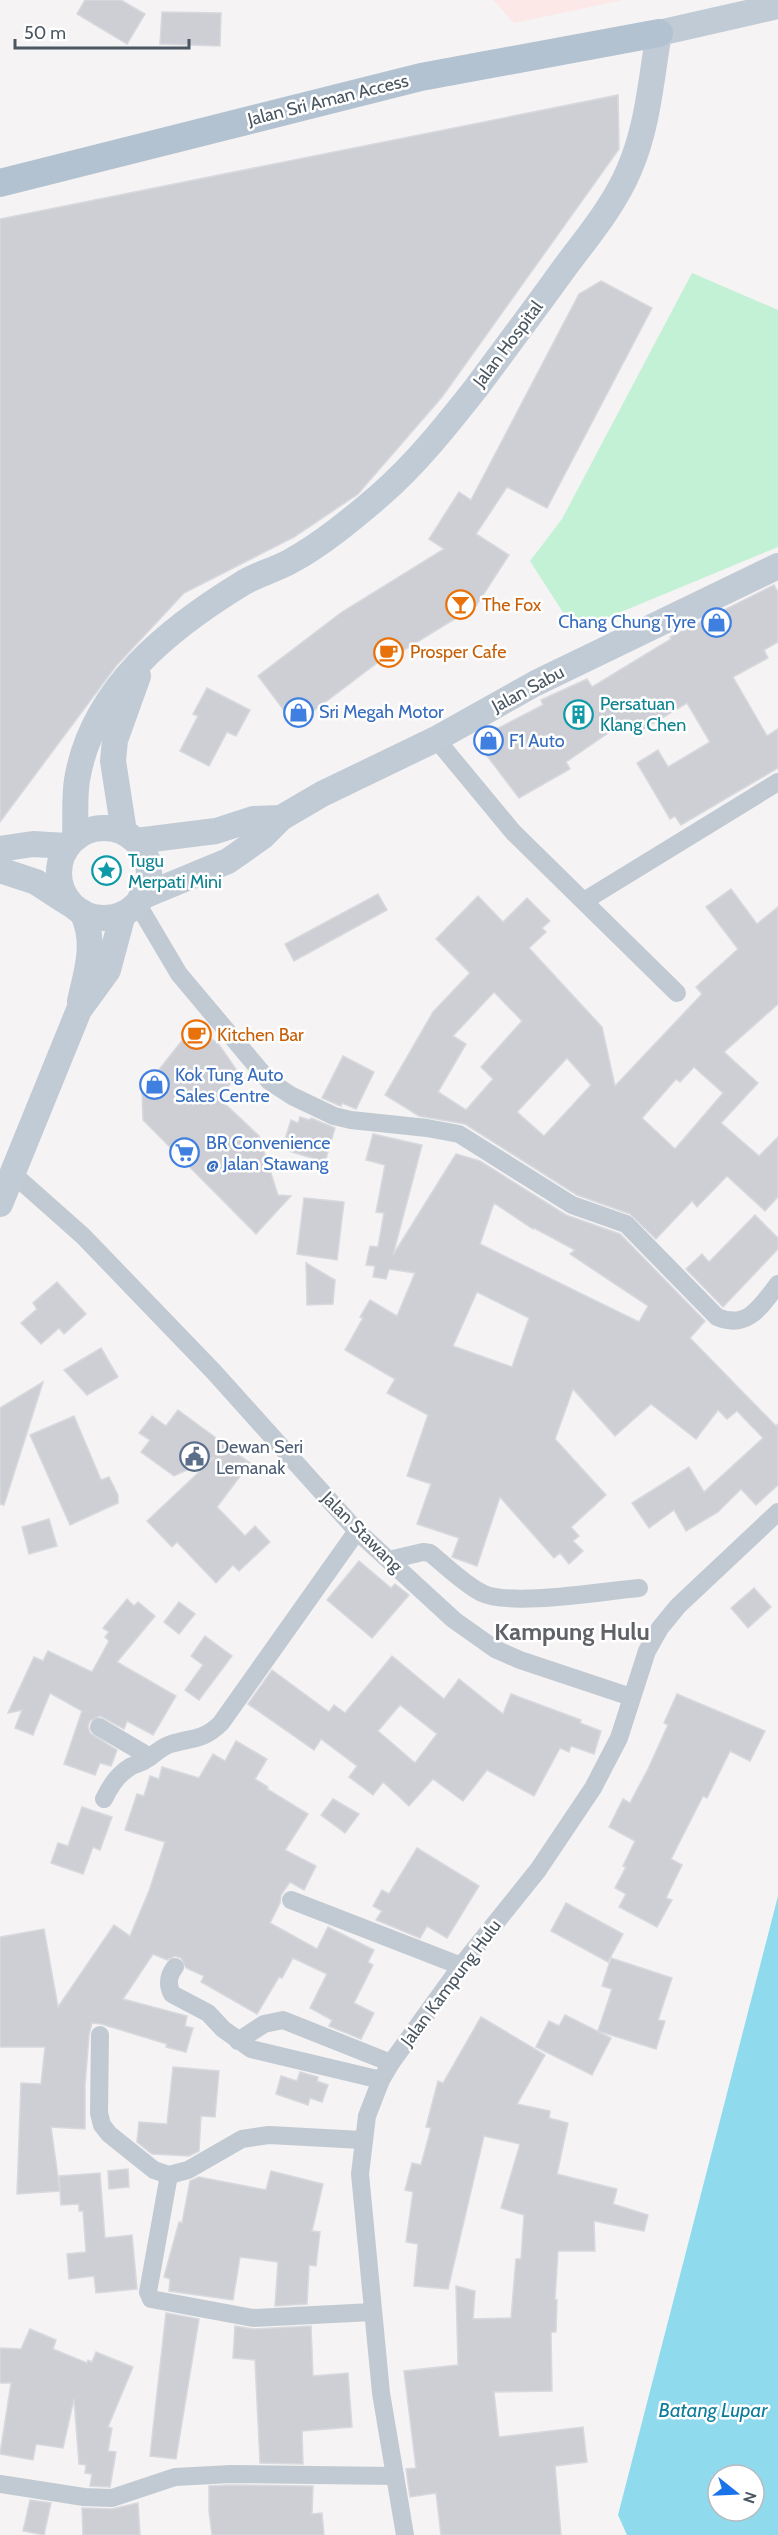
<svg xmlns="http://www.w3.org/2000/svg" width="778" height="2535" font-family="Cabin,sans-serif">
	<style>
		.medical { fill: #fce8e6 }
		.green { fill: #c3f1d5 }
		.water { fill: #90daee; fill-rule: evenodd }
		.building { fill: #cdcfd5; stroke: #d7d9de; stroke-width: 1.5; fill-rule: evenodd }
		.lines { fill: none; stroke-linecap: round; stroke-linejoin: round }
		.street { stroke: #c1cad2; stroke-width: 18 }
		.secondary { stroke: #c1cbd6; stroke-width: 26 }
		.primary { stroke: #b3c2d1; stroke-width: 28 }
		.labels { text-anchor: middle; dominant-baseline: central; stroke-width: 5; stroke-linejoin: round; paint-order: stroke }
		.street-label { font-size: 18px; fill: #4a5661; stroke: #fff }
		.food-label { font-size: 18px; fill: #c56008; stroke: #fff; text-anchor: start }
		.shop-label { font-size: 18px; fill: #366cbe; stroke: #fff; text-anchor: start }
		.culture-label { font-size: 18px; fill: #0d838f; stroke: #fff; text-anchor: start }
		.service-label { font-size: 18px; fill: #4e5e75; stroke: #fff; text-anchor: start }
		.water-label { font-size: 20px; font-style: italic; fill: #0c7c9b; stroke: #fff }
		.district-label { font-size: 24px; font-weight: bold; fill: #5f6368; stroke: #fff }
	</style>
	<rect width="100%" height="100%" fill="#f5f3f3"/>
	<path class="medical" d="M493 0H623L514 23Z"/>
	<path class="green" d="M692 273 778 310V547L575 631 530 561 562 519Z"/>
	<path class="water" d="M778 1896V2535H627L618 2515ZM718 2475H754V2511H718Z"/>
	<g class="building">
		<path d="M85 0H121L145 14 127 44 77 14Z"/>
		<path d="M162 12 221 13 220 46 160 44Z"/>
		<path d="M618 95 619 149 442 397 358 494 294 537 184 593 116 666 0 822V219Z"/>
		<path d="M601 281 652 308 547 508 507 487 476 534 509 555 476 606 383 663 381 660 295 725 258 676 342 612 444 549 429 539 459 492 471 500 579 294Z"/>
		<path d="M774 585 778 592V642L764 650 768 658 733 677 767 736 778 729V768L681 825 675 816 670 819 637 763 658 750 668 767 710 742 687 703 634 735 626 721 566 762 570 769 519 798 475 740 543 705 541 700 587 679 592 687 671 639 670 637Z"/>
		<path d="M207 688 250 710 236 736 227 732 209 766 180 751 198 716 193 714Z"/>
		<path d="M731 889 757 924 778 907V1004L724 1052 758 1083 721 1123 759 1156 778 1137V1197L765 1211 727 1176 697 1207 692 1201 656 1239 630 1214 577 1195 465 1124 419 1116 385 1095 433 1012 470 973 436 939 478 896 503 922 527 898 550 921 542 928 546 932 529 948 602 1027 615 1086 702 994 696 987 738 949 706 907ZM494 992 522 1021 481 1067 493 1079 466 1110 438 1092 466 1044 453 1036ZM567 1058 591 1085 544 1136 517 1112ZM694 1067 723 1093 675 1149 642 1118 676 1079 680 1082Z"/>
		<path d="M378 894 387 910 294 961 285 944Z"/>
		<path d="M192 1028 218 1043 238 1072 220 1099 259 1136 278 1195 291 1196 256 1234 143 1120 142 1091Z"/>
		<path d="M343 1056 374 1072 356 1109 342 1103 341 1106 338 1105 322 1098Z"/>
		<path d="M300 1117 310 1120 311 1118 335 1128 325 1162 282 1149 291 1120 298 1123Z"/>
		<path d="M373 1134 422 1145 393 1255 456 1154 480 1161 566 1215 620 1234 705 1321 690 1338 776 1426 778 1424V1485L756 1505 741 1489 718 1512 686 1531 674 1510 649 1528 632 1503 689 1467 704 1492 763 1438 737 1411 727 1419 718 1410 696 1439 651 1404 615 1436 573 1389 555 1439 606 1495 571 1527 579 1536 573 1541 583 1551 569 1564 560 1553 554 1558 500 1497 477 1566 452 1557 459 1538 417 1524 431 1484 407 1476 428 1415 387 1393 395 1379 345 1350 363 1318 360 1317 370 1300 397 1316 415 1273 389 1269 386 1279 373 1277 375 1266 366 1265 370 1246 378 1247 384 1213 376 1212 385 1165 366 1160ZM494 1203 533 1229 534 1228 575 1250 570 1254 648 1306 639 1322 480 1244ZM477 1292 529 1318 512 1367 453 1346Z"/>
		<path d="M304 1198 344 1202 337 1260 297 1254Z"/>
		<path d="M755 1215 778 1238V1249L723 1307 686 1269 702 1254 709 1262Z"/>
		<path d="M306 1263 335 1280 333 1304 307 1305Z"/>
		<path d="M57 1282 86 1314 64 1334 59 1328 41 1344 21 1323 37 1309 33 1303Z"/>
		<path d="M101 1348 118 1377 87 1395 64 1370Z"/>
		<path d="M43 1382 4 1505 0 1504V1408Z"/>
		<path d="M178 1410 250 1463 217 1507 245 1536 255 1526 270 1542 239 1571 233 1565 216 1583 177 1542 172 1547 147 1521 215 1457 174 1476 141 1452 150 1440 139 1433 152 1416 166 1426Z"/>
		<path d="M74 1416 101 1480 109 1477 118 1495V1503L70 1525 30 1435Z"/>
		<path d="M49 1519 57 1546 29 1554 22 1527Z"/>
		<path d="M359 1561 391 1588 395 1584 409 1595 372 1638 327 1600Z"/>
		<path d="M754 1588 771 1607 748 1628 731 1608Z"/>
		<path d="M127 1599 134 1606 138 1602 155 1616 117 1662 176 1696 153 1735 127 1721 124 1729 100 1716 90 1721 88 1726 90 1733 117 1750 111 1766 100 1763 95 1775 64 1764 82 1711 50 1693 33 1735 15 1728 22 1710 8 1713 34 1657 43 1661 48 1651 92 1672 109 1641 105 1637 109 1632 103 1628Z"/>
		<path d="M179 1602 195 1614 179 1634 164 1622Z"/>
		<path d="M205 1636 232 1656 199 1700 185 1690 203 1665 191 1656Z"/>
		<path d="M392 1656 444 1699 459 1679 503 1714 511 1694 581 1720 580 1723 601 1731 594 1754 571 1746 569 1752 560 1748 534 1796 487 1770 463 1801 433 1779 409 1806 383 1782 373 1795 349 1777 357 1766 321 1739 314 1750 248 1704 272 1670 329 1712 334 1705 345 1713ZM400 1705 437 1734 415 1763 378 1731Z"/>
		<path d="M677 1694 765 1731 750 1761 730 1751 707 1798 703 1796 671 1859 682 1865 666 1898 672 1900 657 1927 619 1907 626 1894 615 1888 626 1867 623 1866 635 1841 609 1827 623 1799 630 1803 648 1769 668 1725 664 1723Z"/>
		<path d="M236 1741 267 1759 255 1779 268 1787 267 1789 308 1814 285 1850 316 1866 304 1890 290 1882 281 1895 280 1903 270 1923 317 1949 328 1927 374 1950 368 1962 373 1965 354 2003 374 2013 361 2039 329 2026 332 2020 310 2008 327 1974 293 1958 282 1978 279 1977 257 2014 201 1982 204 1976 186 1968 181 1958 175 1956 167 1960 153 1954 123 1999 187 2016 185 2026 193 2028 186 2052 166 2047 167 2044 101 2024 92 2023 89 2035 85 2085V2129L51 2127 60 2191 17 2194 21 2083 41 2084 45 2047H0V1937L44 1929 58 2007 114 1925 130 1936 149 1891 165 1842 125 1830 137 1794 144 1796 150 1776 159 1779 162 1767 199 1778 213 1754 225 1761Z"/>
		<path d="M333 1799 359 1814 345 1833 321 1815Z"/>
		<path d="M82 1807 112 1817 100 1850 93 1847 83 1874 51 1863 58 1843 68 1846Z"/>
		<path d="M417 1848 479 1886 447 1938 427 1926 420 1938 376 1920 382 1911 373 1906 382 1890 389 1894Z"/>
		<path d="M566 1903 623 1934 608 1962 551 1931Z"/>
		<path d="M611 1958 672 1978 658 2020 665 2021 656 2049 598 2031 612 1989 602 1986Z"/>
		<path d="M565 2015 611 2038 592 2075 536 2047 549 2021 559 2026Z"/>
		<path d="M481 2017 545 2055 517 2104 550 2111 549 2118 568 2123 557 2174 617 2189 613 2204 648 2215 644 2231 594 2221 595 2251H558L555 2299 557 2300 556 2332H551L552 2391 494 2392 499 2437 583 2427 587 2462 555 2466 561 2535H441L436 2493 410 2497 406 2469 416 2468 404 2371 458 2365 456 2286 475 2291 473 2319 511 2318 516 2259H521L524 2215 501 2208 520 2144 484 2136 448 2289 414 2286 418 2244 406 2242 413 2192 405 2190 412 2163 421 2165 431 2128 426 2127 438 2081 443 2083Z"/>
		<path d="M173 2067 219 2071 215 2117 201 2116 199 2151 189 2156 152 2154 137 2142 139 2122 167 2124Z"/>
		<path d="M300 2072 318 2077 317 2081 328 2085 322 2102 310 2098 308 2105 276 2094 281 2076 297 2081Z"/>
		<path d="M128 2169 129 2187 109 2189 108 2171Z"/>
		<path d="M271 2171 323 2184 312 2231 320 2232 316 2266 309 2265 307 2304 275 2306 278 2262 240 2257 233 2300 169 2291 170 2279 164 2277 179 2222 182 2223 190 2181 199 2177 266 2190Z"/>
		<path d="M100 2173 105 2238 132 2235 137 2289 96 2293 94 2276 69 2279 67 2254 86 2252 83 2211H79V2204L61 2205 59 2176Z"/>
		<path d="M166 2313 199 2319 176 2459 150 2456Z"/>
		<path d="M235 2326 253 2329 311 2326 313 2376 348 2373 352 2427 302 2431 303 2464 260 2463 255 2360 233 2358Z"/>
		<path d="M30 2329 56 2340 53 2349 87 2363 88 2360 92 2362 96 2352 133 2367 108 2427 112 2428 108 2451 116 2452 110 2487 90 2486 92 2474 85 2473 86 2465 79 2464 74 2399 63 2448 36 2444 33 2460 0 2454 11 2383H0V2348L21 2349Z"/>
		<path d="M231 2485 313 2486 312 2514 322 2513 324 2535H212L209 2511V2486Z"/>
		<path d="M30 2500 51 2503 44 2535 23 2531Z"/>
		<path d="M138 2503 140 2535H83L82 2508 112 2509Z"/>
	</g>
	<g class="lines">
		<g class="street">
			<path d="M436 739 513 832 677 993"/>
			<path d="M584 901 778 782"/>
			<path d="M137 903 179 974 269 1081 292 1096 334 1116 351 1120 427 1128 459 1134 572 1205 626 1224 717 1317C748 1330 761 1306 778 1284"/>
			<path d="M12 1173 83 1236 214 1372 357 1531 454 1620 495 1649 520 1660 631 1697"/>
			<path d="M389 1560 423 1552 430 1553C445 1565 465 1585 482 1593 510 1607 604 1591 639 1588"/>
			<path d="M99 1727 150 1757"/>
			<path d="M104 1799C110 1786 117 1775 130 1767 135 1764 142 1763 147 1759 155 1754 161 1747 171 1744 193 1737 203 1741 221 1723L357 1531"/>
			<path d="M291 1900 461 1966"/>
			<path d="M175 1967C168 1976 167 1984 172 1994L208 2013 223 2029 251 2049 381 2080"/>
			<path d="M100 2035 99 2113 102 2125 109 2134 154 2170 169 2175 188 2170 242 2139 269 2135 362 2140"/>
			<path d="M238 2041 264 2024 283 2020 391 2063"/>
			<path d="M169 2175 148 2292 151 2299 253 2318 373 2312"/>
			<path d="M0 2484 84 2497 112 2498 175 2477 231 2474 395 2476"/>
			<path d="M405 2535 381 2393 360 2174 367 2116 381 2080 391 2063 461 1966 538 1870 593 1788 619 1738 647 1651 660 1628 678 1606 778 1512"/>
		</g>
		<g class="secondary">
			<circle cx="104" cy="873" r="45"/>
			<path d="M124 832 113 761 115 740 138 676"/>
			<path d="M75 838C76 819 74 799 77 780 92 689 169 628 243 583 258 574 275 570 291 561 322 544 351 520 379 496 416 464 446 426 476 388 504 350 532 313 560 274 584 241 613 208 629 170 648 127 651 79 659 33L778 6"/>
			<path d="M136 841 216 831 253 819 281 818"/>
			<path d="M0 849 33 844 67 846"/>
			<path d="M0 870 36 882 70 904"/>
			<path d="M141 897 228 861 262 837 281 818 322 794 436 739 536 683 778 566"/>
			<path d="M80 1001C87 970 97 942 82 912"/>
			<path d="M0 1204 79 1010 108 970 123 914"/>
		</g>
		<path class="primary" d="M0 183 421 77 659 33"/>
	</g>
	<defs>
		<symbol id="bar-ring" viewBox="-11 -11 22 22"><circle r="9.5" fill="#fff" stroke="#e8710a" stroke-width="1.5"/><path d="M-6-5H6L.8 .8V4.5H3.5V6h-7V4.5H-.8V.8Z" fill="#e8710a"/></symbol>
		<symbol id="shop-ring" viewBox="-11 -11 22 22"><circle r="9.5" fill="#fff" stroke="#3f7fe0" stroke-width="1.5"/><path d="M-5-2.5h2.3a2.7 3.5 0 0 1 5.4 0H5L5.5 6h-11ZM-1.5-2.5h3a1.5 2.3 0 0 0-3 0Z" fill="#3f7fe0"/></symbol>
		<symbol id="cafe-ring" viewBox="-11 -11 22 22"><circle r="9.5" fill="#fff" stroke="#e8710a" stroke-width="1.5"/><path d="M-5.5-4.5H6V0H3Q3 3.5 0 3.5H-2.5Q-5.5 3.5-5.5 0ZM3-3.2v2h1.7v-2ZM-6 4.5H4V6H-6Z" fill="#e8710a"/></symbol>
		<symbol id="building-ring" viewBox="-11 -11 22 22"><circle r="9.5" fill="#fff" stroke="#0f9aa8" stroke-width="1.5"/><path d="M-4-6H4V6H1V3H-1V6H-4ZM-2.5-4.3h1.7v1.8h-1.7ZM.8-4.3h1.7v1.8H.8ZM-2.5-1h1.7V.8h-1.7ZM.8-1h1.7V.8H.8Z" fill="#0f9aa8"/></symbol>
		<symbol id="sight-ring" viewBox="-11 -11 22 22"><circle r="9.5" fill="#fff" stroke="#0f9aa8" stroke-width="1.5"/><path d="M0-6L1.8-2.2L6-1.7L2.9 1.2L3.7 5.4L0 3.3L-3.7 5.4L-2.9 1.2L-6-1.7L-1.8-2.2Z" fill="#0f9aa8"/></symbol>
		<symbol id="supermarket-ring" viewBox="-11 -11 22 22"><circle r="9.5" fill="#fff" stroke="#3f7fe0" stroke-width="1.5"/><path d="M-6-5.5h2.5l.6 2H6L4.5 2H-2.5L-4.4-4H-6ZM-1.5 3.2a1.3 1.3 0 1 0 .1 0ZM3 3.2a1.3 1.3 0 1 0 .1 0Z" fill="#3f7fe0"/></symbol>
		<symbol id="civic-ring" viewBox="-11 -11 22 22"><circle r="9.5" fill="#fff" stroke="#5c6f8a" stroke-width="1.5"/><path d="M-.6-6.5H3V-4.5H.6V-3L4-1V1h2V6H-6V1h2V-1L-.6-3ZM-1.2 2.5V6h2.4V2.5Z" fill="#5c6f8a"/></symbol>
	</defs>
	<g fill-rule="evenodd">
		<use href="#bar-ring" x="444" y="588" width="33" height="33"/>
		<use href="#shop-ring" x="700" y="606" width="33" height="33"/>
		<use href="#cafe-ring" x="372" y="636" width="33" height="33"/>
		<use href="#shop-ring" x="282" y="696" width="33" height="33"/>
		<use href="#building-ring" x="562" y="698" width="33" height="33"/>
		<use href="#shop-ring" x="472" y="724" width="33" height="33"/>
		<use href="#sight-ring" x="90" y="854" width="33" height="33"/>
		<use href="#cafe-ring" x="180" y="1018" width="33" height="33"/>
		<use href="#shop-ring" x="138" y="1068" width="33" height="33"/>
		<use href="#supermarket-ring" x="168" y="1136" width="33" height="33"/>
		<use href="#civic-ring" x="178" y="1440" width="33" height="33"/>
	</g>
	<g class="labels">
		<g class="street-label">
			<text transform="translate(328 100) rotate(-14)">Jalan Sri Aman Access</text>
			<text transform="translate(508 344) rotate(-53)">Jalan Hospital</text>
			<text transform="translate(528 689) rotate(-28)">Jalan Sabu</text>
			<text transform="translate(362 1532) rotate(45)">Jalan Stawang</text>
			<text transform="translate(451 1983) rotate(-53)">Jalan Kampung Hulu</text>
		</g>
		<g class="food-label">
			<text x="482" y="605">The Fox</text>
			<text x="410" y="652">Prosper Cafe</text>
			<text x="217" y="1035">Kitchen Bar</text>
		</g>
		<g class="shop-label">
			<text x="696" y="622" text-anchor="end">Chang Chung Tyre</text>
			<text x="319" y="712">Sri Megah Motor</text>
			<text x="509" y="741">F1 Auto</text>
			<text x="175" y="1075">Kok Tung Auto<tspan x="175" dy="21">Sales Centre</tspan></text>
			<text x="206" y="1143">BR Convenience<tspan x="206" dy="21">@ Jalan Stawang</tspan></text>
		</g>
		<g class="culture-label">
			<text x="600" y="704">Persatuan<tspan x="600" dy="21">Klang Chen</tspan></text>
			<text x="128" y="861">Tugu<tspan x="128" dy="21">Merpati Mini</tspan></text>
		</g>
		<g class="service-label">
			<text x="216" y="1447">Dewan Seri<tspan x="216" dy="21">Lemanak</tspan></text>
		</g>
		<g class="water-label">
			<text x="713" y="2410">Batang Lupar</text>
		</g>
		<g class="district-label">
			<text x="572" y="1631">Kampung Hulu</text>
		</g>
	</g>
	<g transform="translate(736 2493) rotate(108)"><circle r="28" fill="#ffffff" stroke="#b7bbc0" stroke-width="1.5"/>
	<path d="M0-4.5L10 22L0 15L-10 22Z" fill="#1a73e8"/>
	<text y="-9" font-size="16" font-weight="bold" text-anchor="middle" fill="#4a5661">N</text>
	</g>
	<path d="M15 39v9h174v-9" fill="none" stroke="#4a5661" stroke-width="3"/>
	<text x="24" y="39" font-size="18" fill="#4a5661" stroke="#ffffff" stroke-width="4.5" paint-order="stroke">50 m</text>
</svg>
